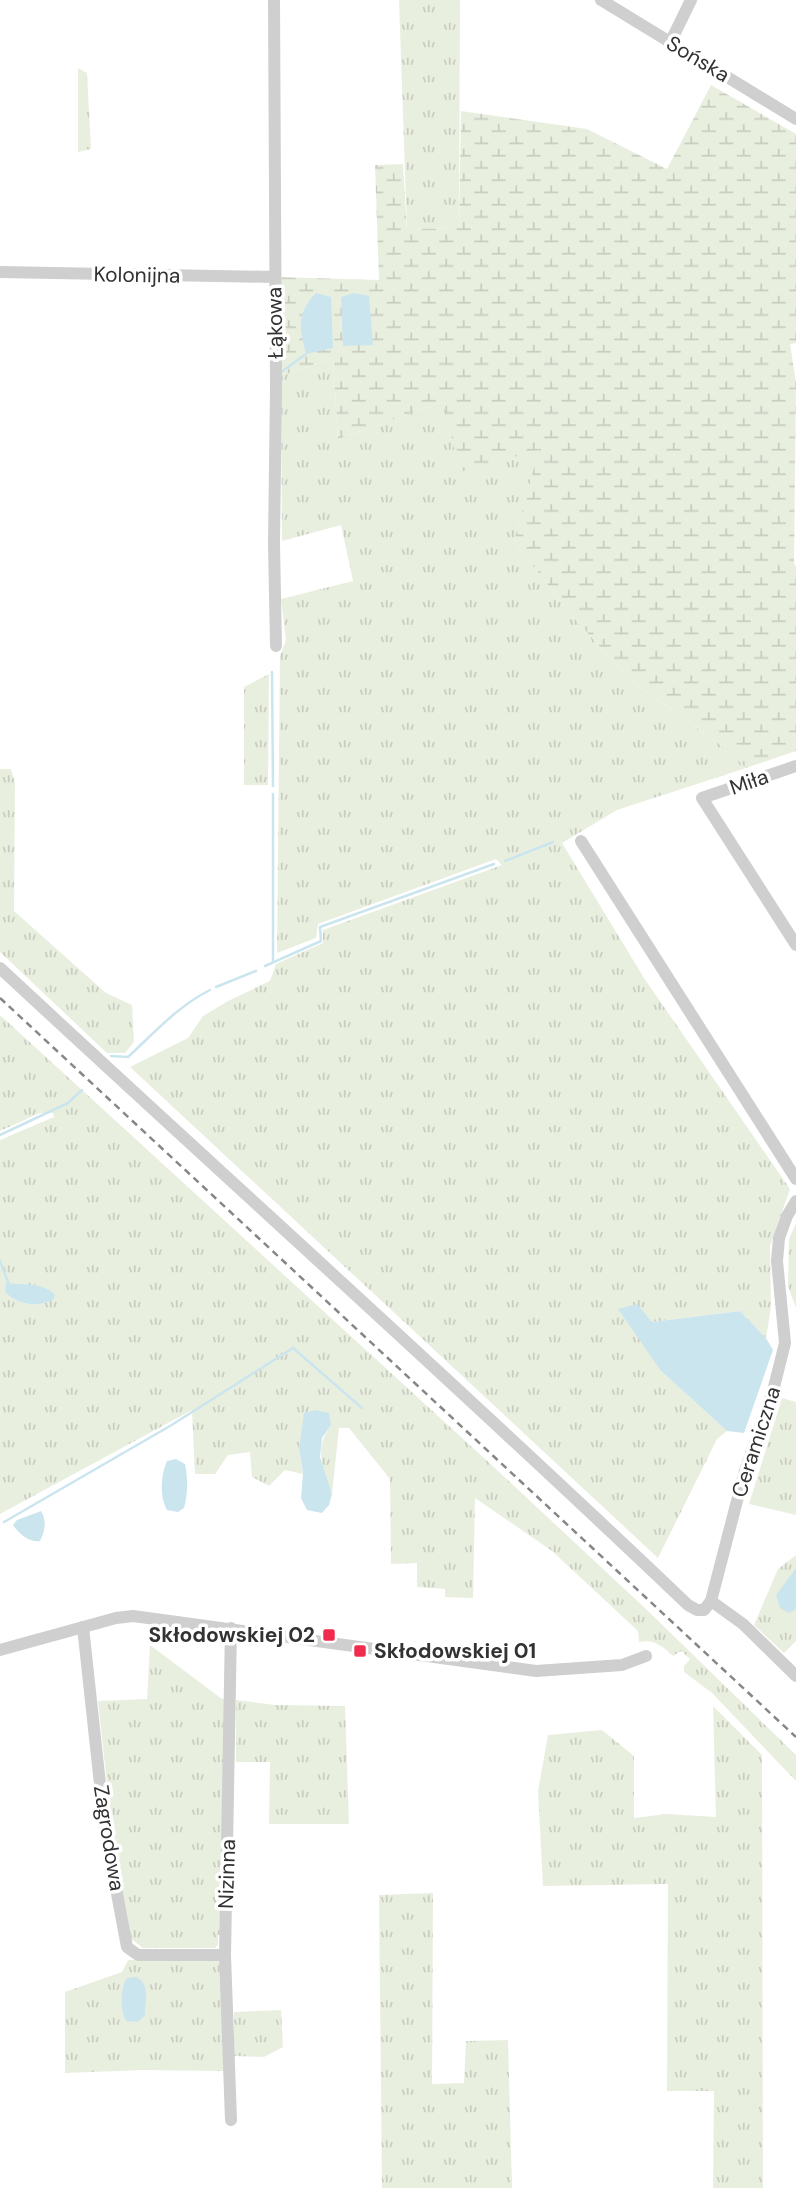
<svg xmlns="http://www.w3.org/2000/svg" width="796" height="2188" font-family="'DM Sans',sans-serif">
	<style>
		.grass { fill: url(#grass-tufts); fill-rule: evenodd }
		.wetland { fill: url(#wetland-marsh) }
		.water { fill: #cbe5ef }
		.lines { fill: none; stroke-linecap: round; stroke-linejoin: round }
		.stream { stroke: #cbe5ef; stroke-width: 2.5 }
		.minor { stroke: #cfcfcf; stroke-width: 12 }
		.rail { stroke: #878787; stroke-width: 2.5; stroke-dasharray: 7 5; stroke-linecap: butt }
		.poi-dot { fill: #f02c4e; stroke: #fff; stroke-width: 2.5 }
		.labels { text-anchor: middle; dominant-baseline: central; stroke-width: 7; stroke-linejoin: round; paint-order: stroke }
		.street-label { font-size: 21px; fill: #323232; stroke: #fff }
		.poi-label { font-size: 21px; font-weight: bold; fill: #323232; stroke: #fff; text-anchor: end }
	</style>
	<defs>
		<pattern id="grass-tufts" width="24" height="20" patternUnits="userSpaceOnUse" patternTransform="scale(1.75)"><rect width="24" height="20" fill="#e9efdf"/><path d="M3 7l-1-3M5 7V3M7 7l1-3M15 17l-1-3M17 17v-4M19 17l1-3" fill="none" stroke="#c8cdc0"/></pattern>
		<pattern id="wetland-marsh" width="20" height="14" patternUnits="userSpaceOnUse" patternTransform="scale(1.75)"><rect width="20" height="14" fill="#e9efdf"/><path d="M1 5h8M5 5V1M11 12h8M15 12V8" fill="none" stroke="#c8cdc0"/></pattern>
	</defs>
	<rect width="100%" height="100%" fill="#fff"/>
	<g class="grass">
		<path d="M399 0H460L459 228 407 229Z"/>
		<path d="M78 68 87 73 91 149 78 152Z"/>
		<path d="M333 358 338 439 443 402 540 449 514 541 567 610 629 679 729 751 746 768 617 810 562 843 644 978 790 1189 770 1246 771 1307 766 1338 740 1311 652 1322 661 1371 727 1431 717 1439 658 1558 130 1067 188 1038 203 1016 228 1001 270 981 276 964 323 943V930L502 865 496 859 318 924 316 938 277 953 280 656 286 640 281 599 353 581 341 525 282 541 281 376Z"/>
		<path d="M269 674 268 785H244V687Z"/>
		<path d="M0 769H11L15 783 14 911 106 993 132 1005 134 1042 125 1053H107L0 952Z"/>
		<path d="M0 1015 497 1470 648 1611 796 1755V1781L712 1693 684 1672V1666L690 1659 681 1651 673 1656C662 1646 654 1639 639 1642L638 1631 552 1551 475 1498 473 1598 445 1597V1589L417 1587V1563L391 1564 390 1479 349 1428H339L332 1494C323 1467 313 1451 331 1425L302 1433 299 1449 303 1474 285 1470 269 1486 252 1477 250 1452 228 1455 215 1474H195L192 1410 0 1514V1140L54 1117 53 1113H40L0 1131ZM7 1284H24L53 1300C37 1308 18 1305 5 1292Z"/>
		<path d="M796 1223V1308L788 1286 789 1239Z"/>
		<path d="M782 1398 796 1402V1515L749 1504Z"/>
		<path d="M796 1555V1641L784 1653 754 1625 778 1569Z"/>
		<path d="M150 1645 222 1699H226V1722L223 1725 226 1733 221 1935H218V1945L215 1948H143L131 1939 114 1849 98 1701 147 1699Z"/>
		<path d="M236 1700 275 1705 345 1706 349 1824H269L270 1762H236Z"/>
		<path d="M713 1706 762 1755 763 2188H713L714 2091H667L668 1884 543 1886 538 1791 548 1735 602 1730 634 1756V1818L667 1814 716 1817Z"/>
		<path d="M433 1893 432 2084 464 2083 466 2041 508 2040 512 2188H382L379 1895Z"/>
		<path d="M215 1959 221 1963 225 2071 143 2070 65 2073V1992L122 1972 128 1960Z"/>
		<path d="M281 2010 283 2047 264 2057 234 2056V2012Z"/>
	</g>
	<path class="wetland" d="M711 85 796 134V343L790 344 796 382 794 563 796 567V751L746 768 729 751 629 679 567 610 514 541 539 450 460 472 443 402 338 439 333 358 281 376 278 277 379 280 375 165 403 164 407 229 459 228 461 111 587 129 667 169Z"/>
	<g class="water">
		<path d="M316 293 331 297 333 348 306 354C299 328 296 314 316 293Z"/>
		<path d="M354 293 369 296 373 345 343 346 341 297Z"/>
		<path d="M6 1283C23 1285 43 1282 55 1295L53 1300C37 1308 18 1305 5 1292Z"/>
		<path d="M637 1304 652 1322 740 1311 766 1338 773 1350 744 1433 727 1431 661 1371 618 1309Z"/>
		<path d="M315 1410 329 1413 331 1425 322 1438 320 1457 332 1494 329 1505 322 1513 307 1510 301 1498 303 1473 299 1449 304 1413Z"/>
		<path d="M176 1459 185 1464C188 1478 188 1494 184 1508L178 1512 167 1510C159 1496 161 1475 167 1461Z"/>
		<path d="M41 1511C47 1521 45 1531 40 1541 29 1543 18 1533 13 1525L17 1520Z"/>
		<path d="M796 1568V1609L789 1613 780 1608 776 1595Z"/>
		<path d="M136 1977C151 1984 145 2001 145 2015L138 2022 126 2021C120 2010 120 1988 127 1978Z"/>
	</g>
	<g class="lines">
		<g class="stream">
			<path d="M280 373 306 354"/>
			<path d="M272 672 273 786"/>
			<path d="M505 861 553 842"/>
			<path d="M273 962V794"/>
			<path d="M265 966 321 941 320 927 494 864"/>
			<path d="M216 987 256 971"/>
			<path d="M111 1056 128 1057C154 1033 178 1006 210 990"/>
			<path d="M0 1135 68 1103 82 1090"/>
			<path d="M0 1261 10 1287"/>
			<path d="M4 1522 170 1426 293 1348 362 1408"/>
		</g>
		<g class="minor">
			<path d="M274 0 276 388 274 544 276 646"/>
			<path d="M601 0 796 119"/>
			<path d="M670 43 691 0"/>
			<path d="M0 272 275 277"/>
			<path d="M796 766 702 798 796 945"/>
			<path d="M581 841 796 1179"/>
			<path d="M0 968C229 1181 462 1389 688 1605L697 1610H704L711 1601 744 1474 774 1387 785 1343 777 1261 779 1238 787 1216 796 1201"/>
			<path d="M711 1601 743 1624 796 1676"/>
			<path d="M83 1627 105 1830 127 1947 138 1955H225"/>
			<path d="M0 1650 116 1618 133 1616 536 1671 622 1665 646 1656"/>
			<path d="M231 2120 225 1955 231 1628"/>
		</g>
		<path class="rail" d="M0 998 796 1737"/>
	</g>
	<g class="poi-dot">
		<rect x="322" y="1628" width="14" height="14" rx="3.5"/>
		<rect x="353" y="1644" width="14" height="14" rx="3.5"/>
	</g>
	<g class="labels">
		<g class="street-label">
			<text transform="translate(698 59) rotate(31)">Sońska</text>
			<text transform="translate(137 275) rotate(1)">Kolonijna</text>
			<text transform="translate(275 323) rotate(-91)">Łąkowa</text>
			<text transform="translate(749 782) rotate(-19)">Miła</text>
			<text transform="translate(756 1442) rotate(-72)">Ceramiczna</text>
			<text transform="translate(109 1838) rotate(81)">Zagrodowa</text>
			<text transform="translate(227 1874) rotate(-88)">Nizinna</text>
		</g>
		<g class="poi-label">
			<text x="315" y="1635">Skłodowskiej 02</text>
			<text x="374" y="1651" text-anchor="start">Skłodowskiej 01</text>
		</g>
	</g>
</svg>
